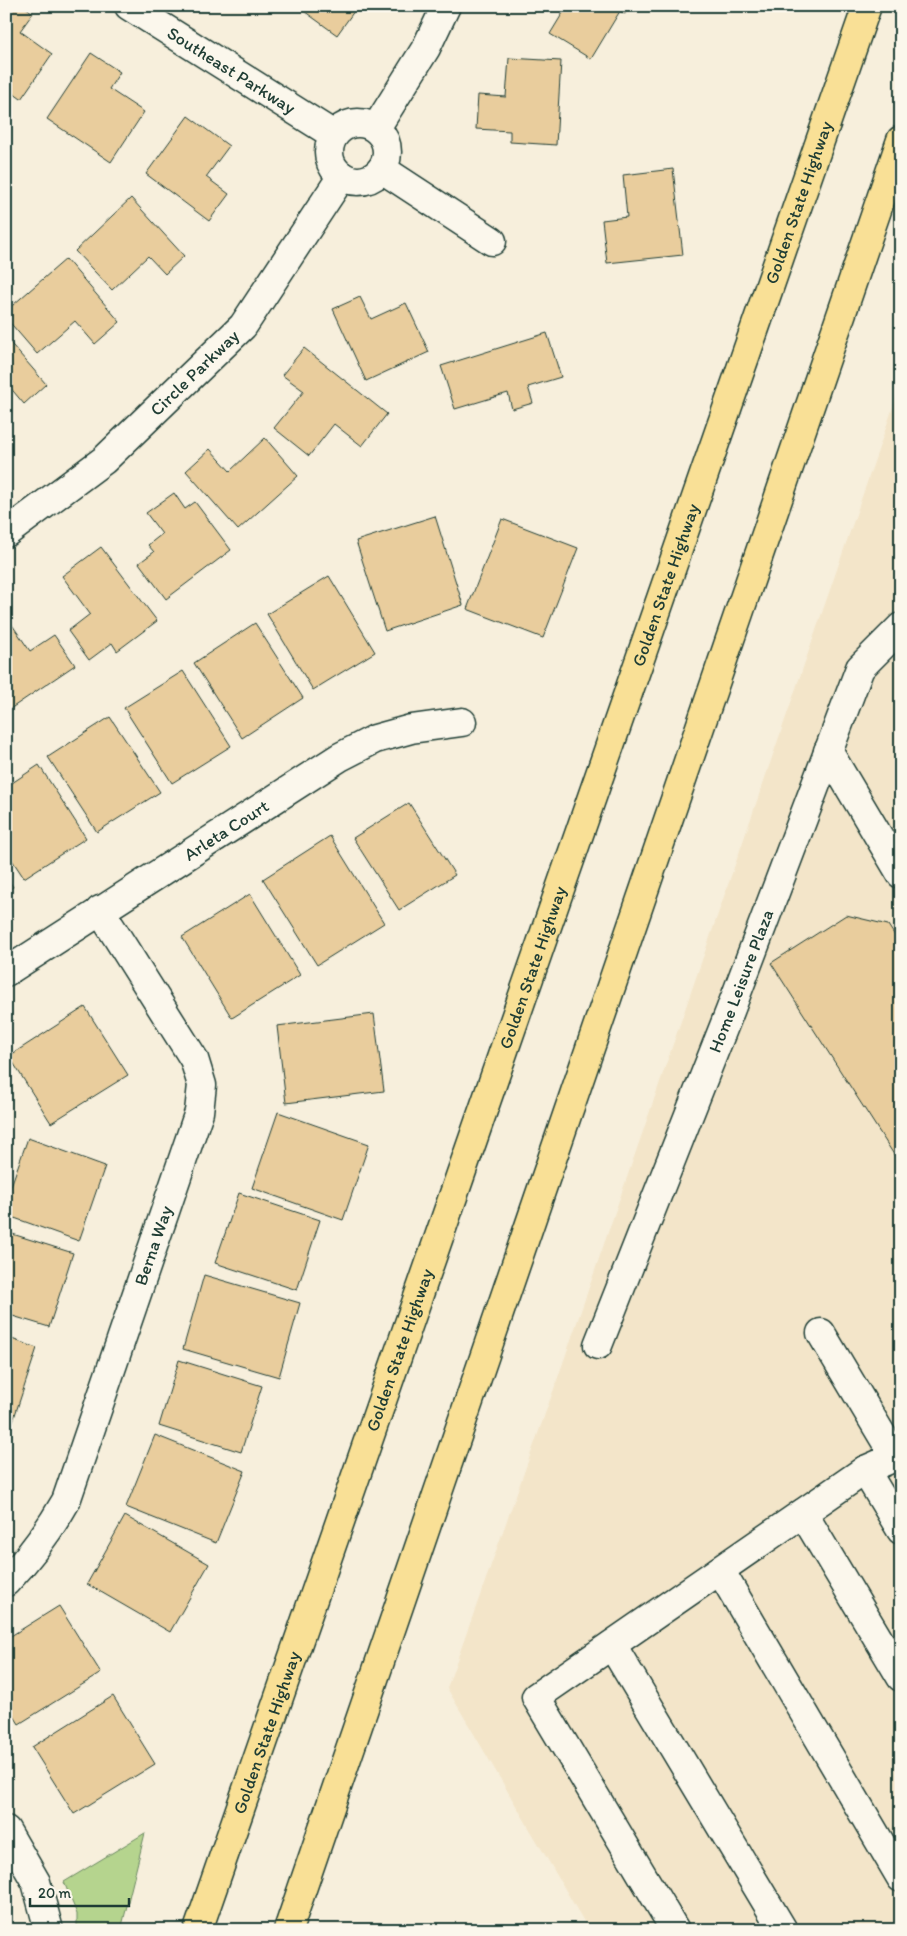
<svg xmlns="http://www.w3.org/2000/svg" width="907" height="1936" font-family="Itim,sans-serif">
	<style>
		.built { fill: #f3e5c9 }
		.green { fill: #b5d48e; stroke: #6a8861 }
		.building { fill: #e9cd9d; stroke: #1f3d34 }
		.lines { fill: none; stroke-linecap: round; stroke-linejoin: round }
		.minor-casing { stroke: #1f3d34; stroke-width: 31 }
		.highway-casing { stroke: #1f3d34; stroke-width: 31 }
		.minor { stroke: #fbf7ec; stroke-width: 28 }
		.highway { stroke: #f9e096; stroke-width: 28 }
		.labels { text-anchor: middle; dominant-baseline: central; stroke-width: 4; stroke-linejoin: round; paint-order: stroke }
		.street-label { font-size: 18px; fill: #1f3d34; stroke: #fbf7ec }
	</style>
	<rect width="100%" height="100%" fill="#f7efdc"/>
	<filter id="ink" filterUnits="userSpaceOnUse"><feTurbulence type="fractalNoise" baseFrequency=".02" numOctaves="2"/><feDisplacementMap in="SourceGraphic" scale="10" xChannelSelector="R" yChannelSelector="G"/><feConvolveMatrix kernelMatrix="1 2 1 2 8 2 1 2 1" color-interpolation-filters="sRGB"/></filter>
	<g filter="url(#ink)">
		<path class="built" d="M901 384V1930H589L447 1688 555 1386Z"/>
		<path class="green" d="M145 1833 121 1930H77V1914L64 1882Z"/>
		<g class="building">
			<path d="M6 6H24L33 13 20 31 52 54 21 99 6 88Z"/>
			<path d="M297 6H357V7L337 35Z"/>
			<path d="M567 6H629L625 14 620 11 591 59 550 34Z"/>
			<path d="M91 53 120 72 109 89 144 112 111 162 47 119Z"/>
			<path d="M509 58 561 61 556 145 510 142V131L476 129 478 95 506 97Z"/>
			<path d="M188 116 229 146 206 177 229 194 209 221 146 174Z"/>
			<path d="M673 169 683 255 607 263 602 220 627 217 623 175Z"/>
			<path d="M131 198 184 256 165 274 148 256 112 290 75 251Z"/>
			<path d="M66 259 120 322 95 344 75 321 37 354 6 318V311Z"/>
			<path d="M360 297 371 319 406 303 429 352 366 381 333 309Z"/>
			<path d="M547 333 561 377 528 387 533 403 512 409 508 393 455 409 441 366Z"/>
			<path d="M6 338 46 384 24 404 8 385 6 387Z"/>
			<path d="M304 348 387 414 362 446 334 424 309 456 274 428 304 391 282 375Z"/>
			<path d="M265 438 298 476 238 530 186 471 210 449 230 471Z"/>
			<path d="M174 493 185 509 195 502 231 550 166 599 139 563 154 552 148 545 162 534 146 513Z"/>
			<path d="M435 516 463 605 385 631 356 541Z"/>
			<path d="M502 519 578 548 543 638 467 609Z"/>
			<path d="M101 547 157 621 117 651 112 643 89 660 68 631 90 614 62 576Z"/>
			<path d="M329 576 375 652 313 690 267 614Z"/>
			<path d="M6 616 30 651 54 635 75 665 10 709 6 703Z"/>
			<path d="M255 623 303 698 242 738 194 663Z"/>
			<path d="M183 671 231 746 172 783 124 708Z"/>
			<path d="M110 717 160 792 97 832 48 757Z"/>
			<path d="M39 765 86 838 24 878 6 851V787Z"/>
			<path d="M409 803 455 875 399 910 353 838Z"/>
			<path d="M330 836 384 923 317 965 263 879Z"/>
			<path d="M6 876 13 887 6 892Z"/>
			<path d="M250 894 300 975 232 1018 182 937Z"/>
			<path d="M846 915 888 925 901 945 900 1164 771 963Z"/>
			<path d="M85 1007 128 1075 51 1123 9 1056Z"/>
			<path d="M374 1014 384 1091 286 1103 277 1026Z"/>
			<path d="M278 1112 369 1144 343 1220 252 1188Z"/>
			<path d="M28 1138 105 1166 79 1241 6 1215V1200Z"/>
			<path d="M239 1193 320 1220 297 1290 215 1263Z"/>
			<path d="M6 1232 73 1253 49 1327 6 1314Z"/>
			<path d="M204 1275 300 1303 279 1377 183 1349Z"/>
			<path d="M6 1337 37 1348 12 1424 6 1422Z"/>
			<path d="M179 1360 262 1386 241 1452 159 1426Z"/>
			<path d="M155 1435 245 1471 216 1543 126 1507Z"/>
			<path d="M125 1516 209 1564 170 1632 87 1584Z"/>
			<path d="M59 1606 101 1673 19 1724 6 1703V1639Z"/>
			<path d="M113 1696 155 1764 74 1814 32 1747Z"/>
		</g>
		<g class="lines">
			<defs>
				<g id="minor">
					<path id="s1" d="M129 6 334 135"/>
					<circle cx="358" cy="152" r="29"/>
					<path d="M376 128 426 48 446 6"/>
					<path d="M382 169 492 241"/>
					<path id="s2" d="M6 533 104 460 243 326 342 176"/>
					<path d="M828 751 901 874"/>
					<path id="s3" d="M6 972 340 757 375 739 411 729 462 722"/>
					<path id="s4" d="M598 1345 730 1011 860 668 901 627"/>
					<path d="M865 1470 901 1530"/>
					<path d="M803 1513 901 1677"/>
					<path d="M720 1570 901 1878"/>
					<path id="s5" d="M6 1582C30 1557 49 1531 66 1501L199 1112 202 1085 194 1059 100 910"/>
					<path d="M612 1645 783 1930"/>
					<path d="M6 1830 36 1882 49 1930"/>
					<path d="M675 1930 536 1697 865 1470 895 1457 821 1333"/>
				</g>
				<g id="highway">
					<path id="s6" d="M198 1930 867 6"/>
					<path d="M288 1930 901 140"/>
				</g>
			</defs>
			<use href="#minor" class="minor-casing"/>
			<use href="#highway" class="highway-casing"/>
			<use href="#minor" class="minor"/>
			<use href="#highway" class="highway"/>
		</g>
	</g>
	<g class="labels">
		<g class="street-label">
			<text stroke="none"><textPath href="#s1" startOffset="121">Southeast Parkway</textPath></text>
			<text stroke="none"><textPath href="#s6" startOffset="1829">Golden State Highway</textPath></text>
			<text stroke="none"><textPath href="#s2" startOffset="248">Circle Parkway</textPath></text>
			<text stroke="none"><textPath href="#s6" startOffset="1424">Golden State Highway</textPath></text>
			<text stroke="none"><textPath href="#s3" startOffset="262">Arleta Court</textPath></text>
			<text stroke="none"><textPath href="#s6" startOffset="1019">Golden State Highway</textPath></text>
			<text stroke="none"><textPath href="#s4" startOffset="391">Home Leisure Plaza</textPath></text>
			<text stroke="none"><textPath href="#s5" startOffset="371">Berna Way</textPath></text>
			<text stroke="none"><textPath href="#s6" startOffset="614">Golden State Highway</textPath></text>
			<text stroke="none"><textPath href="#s6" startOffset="209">Golden State Highway</textPath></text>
		</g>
	</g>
	<rect width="907" height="1936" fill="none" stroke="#fbf7ec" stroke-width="25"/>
	<rect x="12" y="12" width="882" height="1911" fill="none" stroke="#1f3d34" stroke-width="2" filter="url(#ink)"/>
	<path d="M30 1898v8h99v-8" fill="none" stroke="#1f3d34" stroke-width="2.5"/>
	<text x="38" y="1898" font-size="15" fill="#1f3d34" stroke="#fbf7ec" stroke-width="4" paint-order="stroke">20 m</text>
</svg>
